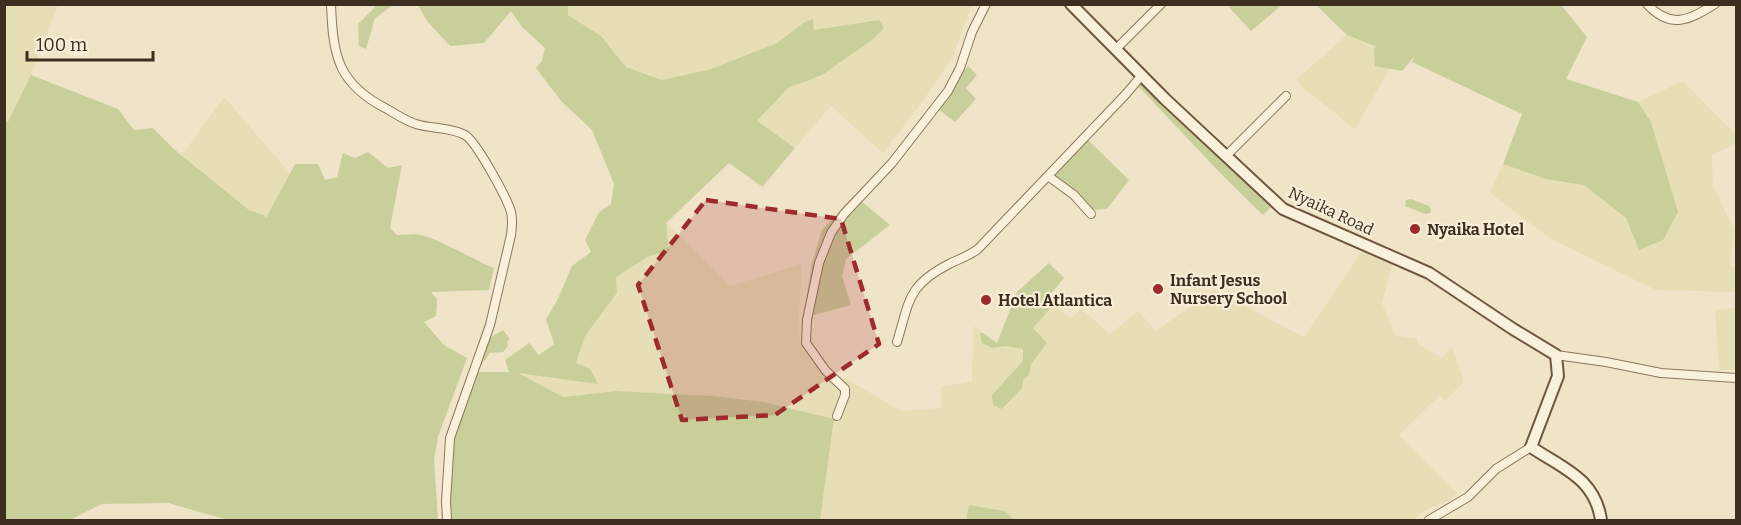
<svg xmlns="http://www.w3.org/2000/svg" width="1741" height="525" font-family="Bitter,serif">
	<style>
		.farmland { fill: #e6deb5 }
		.green { fill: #c9cf9b }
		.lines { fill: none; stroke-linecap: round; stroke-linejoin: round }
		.street-casing { stroke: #8d765c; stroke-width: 10 }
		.secondary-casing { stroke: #6f573f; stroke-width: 14 }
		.street { stroke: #faf1dc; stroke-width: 8 }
		.secondary { stroke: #faf1dc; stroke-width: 10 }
		.marked { fill: #9e2a2b; fill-opacity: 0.2; stroke: #9e2a2b; stroke-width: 4.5; stroke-dasharray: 12 8; stroke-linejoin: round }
		.poi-dot { fill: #9e2a2b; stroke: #f7eed8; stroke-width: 2 }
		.labels { text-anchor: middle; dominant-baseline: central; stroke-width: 4.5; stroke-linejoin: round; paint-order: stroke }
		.street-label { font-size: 16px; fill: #3d2e20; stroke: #f7eed8 }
		.poi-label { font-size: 16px; font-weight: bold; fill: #3d2e20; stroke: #f7eed8; text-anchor: start }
	</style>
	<rect width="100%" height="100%" fill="#f0e4c8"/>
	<g class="farmland">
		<path d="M568 4 972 5 952 58 922 102 883 153 831 106 795 148 756 122 788 88 822 75 813 20 803 23 777 43 711 69 662 80 626 67 601 36 567 15Z"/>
		<path d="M5 5H58L31 75 8 123 5 122Z"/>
		<path d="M1347 35 1397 56 1355 129 1301 86 1297 79Z"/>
		<path d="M1683 81 1736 135V144L1712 155 1713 186 1734 229 1730 266 1736 267V292L1656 290 1551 239 1490 193 1503 164 1545 179 1584 185 1627 218 1639 250 1651 122 1638 102Z"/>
		<path d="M224 97 290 173 266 218 264 215 249 210 182 155Z"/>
		<path d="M666 223 730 286 802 264 799 315 800 345 809 359 839 380 845 378 901 411 942 408 941 387 972 381 974 326 983 333 981 334 982 343 992 348 1006 346 1023 349V361L1009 377 1003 409 1022 388 1023 380 1029 375 1031 364 1047 343 1033 328 1049 309 1046 300 1071 318 1081 309 1110 334 1138 311 1156 331 1214 290 1304 337 1365 247 1393 261 1382 303 1395 335 1417 339V343L1442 358 1452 346 1464 382 1445 400 1440 395 1399 435 1457 493 1448 501 1427 509 1413 520H1014L1005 511 969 505 966 520H820L834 420 764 402 714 396 616 391 563 397 516 372 576 363 585 336 617 293 616 277 649 256 669 251Z"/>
		<path d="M1736 308V370H1719L1715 310Z"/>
	</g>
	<g class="green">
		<path d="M378 4 393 5 375 18 366 49 359 46 358 24Z"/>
		<path d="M418 5H568V15L601 36 626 67 662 80 711 69 777 43 803 23 813 19 814 30 879 20 884 28 872 40 822 75 788 88 757 121 795 148 763 186 764 188 729 163 666 223 669 251 649 256 616 277 617 293 585 336 576 363 590 369 598 384 518 373 563 397 616 391 714 396 764 402 834 419 820 520H447L449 433 474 372H509L505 360 529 343 539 355 554 344 546 319 557 301 572 266 591 252 585 240 599 212 611 204 614 184 592 130 561 101 536 68 542 61 545 48 522 27 511 11 484 43 450 46 427 21Z"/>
		<path d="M1227 5H1282L1251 31Z"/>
		<path d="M1316 5H1561L1587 37 1566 79 1638 102 1651 122 1678 212 1663 240 1639 250 1626 218 1584 185 1545 179 1503 164 1522 114 1412 62 1415 56 1402 71 1375 66 1374 48 1377 47 1347 35Z"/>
		<path d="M968 66 977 75 966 88 976 99 955 122 938 109 907 138Z"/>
		<path d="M31 75 118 109 134 130 153 128 175 150 249 210 264 215 266 218 295 164H318L325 180 337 177 343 153 355 158 368 152 388 168 402 165 390 228 397 235C404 235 410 234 416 234 437 237 473 260 494 268L489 290 431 292 437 299 436 316 424 322 444 345 467 358 438 437 434 460 438 520H228L168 503 102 504 70 520H5V122H8Z"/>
		<path d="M1142 83 1271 207 1263 215 1224 177 1138 86Z"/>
		<path d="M1086 138 1129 180 1107 209 1091 210 1051 175Z"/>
		<path d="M854 195 890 225 846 259 842 276 851 305 803 318 812 263 822 230Z"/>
		<path d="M1411 199 1429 206 1431 210 1430 213 1425 214 1405 206 1406 200Z"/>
		<path d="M1049 263 1064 278 1046 300 1050 309 1033 328 1047 343 1031 364 1029 375 1023 380 1022 388 1002 409 993 405 992 395 1023 361V349L1006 346 992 348 982 343 980 333H983L997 343 1017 292Z"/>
		<path d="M503 330 510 339 507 341 508 346 503 352 490 353 479 368 476 367 486 340Z"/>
		<path d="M969 505 1005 511 1014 520H966Z"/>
	</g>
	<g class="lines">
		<defs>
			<g id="street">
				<path d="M331 4C333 57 338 84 387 109 396 114 406 121 416 124 431 129 450 127 465 135 476 141 507 198 511 212 513 220 512 227 511 235L490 325 450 438 446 501 447 520"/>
				<path d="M1647 4C1671 30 1689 20 1715 4"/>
				<path d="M1116 49 1161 4"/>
				<path d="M1226 156 1286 96"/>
				<path d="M1048 176 1074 195 1091 214"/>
				<path d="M897 342C910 300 907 286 949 264 959 259 969 256 978 249L1126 94 1142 75"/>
				<path d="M1556 355 1606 362 1661 373 1736 378"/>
				<path d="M837 416 845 395V389L826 371 806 343 807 320 819 263 831 233 844 214 892 163 948 91 960 68 972 32 986 4"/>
				<path d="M1429 520 1468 497 1496 469 1531 447"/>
			</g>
			<path id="secondary" d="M1071 4 1165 99 1283 209 1429 273 1513 329 1556 355 1558 376 1531 447C1562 468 1595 478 1601 520"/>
		</defs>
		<use href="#street" class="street-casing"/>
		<use href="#secondary" class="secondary-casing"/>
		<use href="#street" class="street"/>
		<use href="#secondary" class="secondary"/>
	</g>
	<path class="marked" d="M706 200 841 219 879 344 775 415 682 420 638 285Z"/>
	<g class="poi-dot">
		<circle cx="1415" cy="229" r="6"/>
		<circle cx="1158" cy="289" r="6"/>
		<circle cx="986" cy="300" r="6"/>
	</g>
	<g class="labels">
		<g class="street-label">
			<text transform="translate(1331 211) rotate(25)">Nyaika Road</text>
		</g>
		<g class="poi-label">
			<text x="1427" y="229">Nyaika Hotel</text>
			<text x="1170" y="280">Infant Jesus<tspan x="1170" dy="18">Nursery School</tspan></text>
			<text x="998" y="300">Hotel Atlantica</text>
		</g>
	</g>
	<rect width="1741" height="525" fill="none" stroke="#3d2e20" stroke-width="12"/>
	<path d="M27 51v9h126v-9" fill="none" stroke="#3d2e20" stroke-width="3"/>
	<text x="36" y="51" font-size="18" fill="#3d2e20" stroke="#f7eed8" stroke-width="4.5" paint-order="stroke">100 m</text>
</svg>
